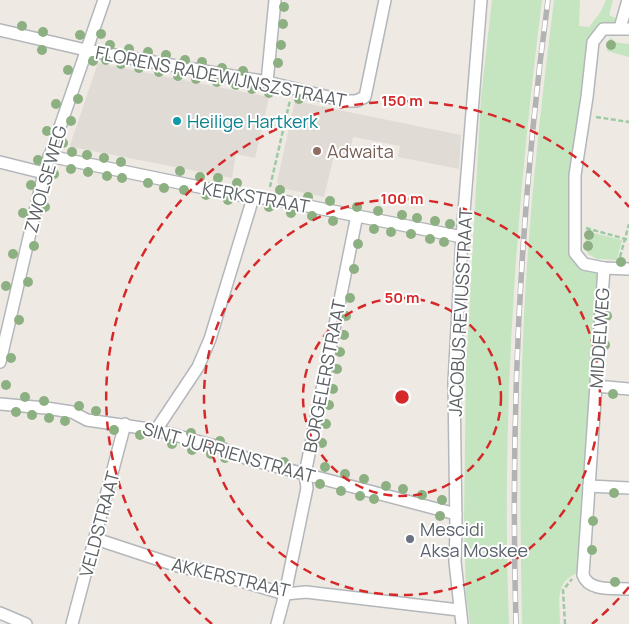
<svg xmlns="http://www.w3.org/2000/svg" width="629" height="624" font-family="Manrope,sans-serif">
	<style>
		.education { fill: #e0dbd4 }
		.green { fill: #c5e5c0 }
		.lines { fill: none; stroke-linecap: round; stroke-linejoin: round }
		.minor-casing { stroke: #b3b7ba; stroke-width: 14 }
		.path { stroke: #9ccaa2; stroke-width: 2.5; stroke-dasharray: 5 2.5; stroke-linecap: butt }
		.minor { stroke: #fff; stroke-width: 11 }
		.rail-casing { stroke: #b2b3b3; stroke-width: 5.5 }
		.rail { stroke: #fff; stroke-width: 4; stroke-dasharray: 11; stroke-linecap: butt }
		.tree { fill: #8db083 }
		.ring { fill: none; stroke: #d62828; stroke-width: 2.5; stroke-dasharray: 9 6 }
		.culture-dot { fill: #0f9aa8; stroke: #fff; stroke-width: 2 }
		.education-dot { fill: #8d6e63; stroke: #fff; stroke-width: 2 }
		.worship-dot { fill: #6b7280; stroke: #fff; stroke-width: 2 }
		.labels { text-anchor: middle; dominant-baseline: central; stroke-width: 4; stroke-linejoin: round; paint-order: stroke }
		.street-label { font-size: 18px; fill: #5b6063; stroke: #fff }
		.culture-label { font-size: 18px; fill: #0d838f; stroke: #fff; text-anchor: start }
		.education-label { font-size: 18px; fill: #785e54; stroke: #fff; text-anchor: start }
		.worship-label { font-size: 18px; fill: #5b616d; stroke: #fff; text-anchor: start }
		.centre { fill: #d62828; stroke: #fff; stroke-width: 2.5 }
		.ring-label { font-size: 15px; text-anchor: middle; font-weight: bold; fill: #d62828; stroke: #fff; stroke-width: 4; stroke-linejoin: round; paint-order: stroke }
	</style>
	<rect width="100%" height="100%" fill="#eeeae3"/>
	<g class="education">
		<path d="M98 63 269 97 255 158 236 154 232 178 72 147 70 145Z"/>
		<path d="M295 101 461 135 459 169 398 157 400 146 353 137 348 158 334 155 324 197 281 188 277 182Z"/>
	</g>
	<g class="green">
		<path d="M492 0H542C516 207 501 416 509 624H470L466 595 464 520 466 369 481 97Z"/>
		<path d="M554 0H580L579 26 589 27 600 13 606 0H613L609 15 618 19 617 21 600 26 583 88 571 165 569 251 576 265 582 269 592 271 597 274 599 280 579 573C554 580 560 603 560 624H522C520 522 519 419 524 317 529 211 541 105 554 0Z"/>
		<path d="M610 38 613 39V42L629 44V57L607 51Z"/>
		<path d="M586 231 622 240 617 260 597 259 588 254 585 247Z"/>
	</g>
	<g class="lines">
		<defs>
			<g id="minor">
				<path d="M620 28 628 0"/>
				<path d="M629 29H603L593 42 587 97 575 175V253L584 264 604 268 629 269"/>
				<path d="M0 30 86 50 267 82 345 101H356L365 97 385 0"/>
				<path d="M267 82 275 0"/>
				<path d="M49 156 253 198H268L462 237"/>
				<path d="M0 162 44 173"/>
				<path d="M604 268 583 575C589 592 614 588 629 589"/>
				<path d="M0 362 44 173 104 0"/>
				<path d="M596 386 629 389"/>
				<path d="M0 404 46 408 72 412 87 420 156 430 219 447 248 459 456 514"/>
				<path d="M156 430 198 367 210 339 253 198"/>
				<path d="M589 486 629 488"/>
				<path d="M96 539 184 568 203 570 285 594 306 592 459 610"/>
				<path d="M0 613 26 624"/>
				<path d="M72 624 125 424"/>
				<path d="M277 624 285 594 307 488 305 474 357 215"/>
				<path d="M462 624 455 562 456 529 454 383 462 237 481 0"/>
			</g>
		</defs>
		<use href="#minor" class="minor-casing"/>
		<g class="path">
			<path d="M596 117 629 122"/>
			<path d="M270 187 290 100"/>
			<path d="M586 228 629 240"/>
			<path d="M620 257 629 224"/>
			<path d="M565 624 563 590 572 579"/>
		</g>
		<use href="#minor" class="minor"/>
		<defs>
			<path id="rail" d="M516 624C510 416 520 207 548 0"/>
		</defs>
		<use href="#rail" class="rail-casing"/>
		<use href="#rail" class="rail"/>
	</g>
	<g class="tree">
		<circle cx="284" cy="7" r="5"/>
		<circle cx="283" cy="24" r="5"/>
		<circle cx="22" cy="26" r="5"/>
		<circle cx="43" cy="32" r="5"/>
		<circle cx="101" cy="34" r="5"/>
		<circle cx="80" cy="35" r="5"/>
		<circle cx="110" cy="45" r="5"/>
		<circle cx="281" cy="45" r="5"/>
		<circle cx="611" cy="45" r="5"/>
		<circle cx="129" cy="49" r="5"/>
		<circle cx="42" cy="50" r="5"/>
		<circle cx="148" cy="52" r="5"/>
		<circle cx="166" cy="55" r="5"/>
		<circle cx="106" cy="60" r="5"/>
		<circle cx="185" cy="60" r="5"/>
		<circle cx="93" cy="61" r="5"/>
		<circle cx="202" cy="62" r="5"/>
		<circle cx="278" cy="63" r="5"/>
		<circle cx="121" cy="64" r="5"/>
		<circle cx="139" cy="68" r="5"/>
		<circle cx="222" cy="68" r="5"/>
		<circle cx="68" cy="70" r="5"/>
		<circle cx="243" cy="71" r="5"/>
		<circle cx="159" cy="72" r="5"/>
		<circle cx="178" cy="76" r="5"/>
		<circle cx="196" cy="79" r="5"/>
		<circle cx="217" cy="82" r="5"/>
		<circle cx="236" cy="85" r="5"/>
		<circle cx="252" cy="89" r="5"/>
		<circle cx="269" cy="93" r="5"/>
		<circle cx="78" cy="99" r="5"/>
		<circle cx="299" cy="99" r="5"/>
		<circle cx="56" cy="104" r="5"/>
		<circle cx="71" cy="121" r="5"/>
		<circle cx="47" cy="131" r="5"/>
		<circle cx="63" cy="143" r="5"/>
		<circle cx="72" cy="152" r="5"/>
		<circle cx="87" cy="155" r="5"/>
		<circle cx="104" cy="158" r="5"/>
		<circle cx="38" cy="160" r="5"/>
		<circle cx="121" cy="162" r="5"/>
		<circle cx="71" cy="169" r="5"/>
		<circle cx="180" cy="171" r="5"/>
		<circle cx="88" cy="172" r="5"/>
		<circle cx="54" cy="174" r="5"/>
		<circle cx="107" cy="176" r="5"/>
		<circle cx="200" cy="177" r="5"/>
		<circle cx="122" cy="178" r="5"/>
		<circle cx="218" cy="178" r="5"/>
		<circle cx="148" cy="183" r="5"/>
		<circle cx="237" cy="183" r="5"/>
		<circle cx="31" cy="185" r="5"/>
		<circle cx="164" cy="188" r="5"/>
		<circle cx="184" cy="190" r="5"/>
		<circle cx="280" cy="190" r="5"/>
		<circle cx="206" cy="195" r="5"/>
		<circle cx="308" cy="197" r="5"/>
		<circle cx="228" cy="200" r="5"/>
		<circle cx="330" cy="201" r="5"/>
		<circle cx="45" cy="207" r="5"/>
		<circle cx="269" cy="207" r="5"/>
		<circle cx="357" cy="207" r="5"/>
		<circle cx="378" cy="211" r="5"/>
		<circle cx="23" cy="213" r="5"/>
		<circle cx="291" cy="213" r="5"/>
		<circle cx="402" cy="215" r="5"/>
		<circle cx="312" cy="216" r="5"/>
		<circle cx="417" cy="218" r="5"/>
		<circle cx="333" cy="221" r="5"/>
		<circle cx="435" cy="221" r="5"/>
		<circle cx="450" cy="224" r="5"/>
		<circle cx="374" cy="229" r="5"/>
		<circle cx="391" cy="232" r="5"/>
		<circle cx="411" cy="234" r="5"/>
		<circle cx="589" cy="235" r="5"/>
		<circle cx="430" cy="239" r="5"/>
		<circle cx="444" cy="242" r="5"/>
		<circle cx="358" cy="244" r="5"/>
		<circle cx="34" cy="246" r="5"/>
		<circle cx="588" cy="246" r="5"/>
		<circle cx="13" cy="254" r="5"/>
		<circle cx="621" cy="262" r="5"/>
		<circle cx="354" cy="269" r="5"/>
		<circle cx="28" cy="282" r="5"/>
		<circle cx="6" cy="286" r="5"/>
		<circle cx="350" cy="298" r="5"/>
		<circle cx="346" cy="316" r="5"/>
		<circle cx="607" cy="316" r="5"/>
		<circle cx="19" cy="320" r="5"/>
		<circle cx="344" cy="335" r="5"/>
		<circle cx="605" cy="345" r="5"/>
		<circle cx="340" cy="352" r="5"/>
		<circle cx="11" cy="358" r="5"/>
		<circle cx="337" cy="369" r="5"/>
		<circle cx="6" cy="385" r="5"/>
		<circle cx="333" cy="389" r="5"/>
		<circle cx="613" cy="394" r="5"/>
		<circle cx="25" cy="397" r="5"/>
		<circle cx="44" cy="401" r="5"/>
		<circle cx="329" cy="405" r="5"/>
		<circle cx="79" cy="406" r="5"/>
		<circle cx="96" cy="411" r="5"/>
		<circle cx="16" cy="412" r="5"/>
		<circle cx="32" cy="415" r="5"/>
		<circle cx="49" cy="418" r="5"/>
		<circle cx="65" cy="421" r="5"/>
		<circle cx="326" cy="424" r="5"/>
		<circle cx="114" cy="430" r="5"/>
		<circle cx="191" cy="433" r="5"/>
		<circle cx="140" cy="435" r="5"/>
		<circle cx="220" cy="441" r="5"/>
		<circle cx="322" cy="443" r="5"/>
		<circle cx="172" cy="444" r="5"/>
		<circle cx="192" cy="450" r="5"/>
		<circle cx="211" cy="454" r="5"/>
		<circle cx="225" cy="458" r="5"/>
		<circle cx="284" cy="462" r="5"/>
		<circle cx="325" cy="467" r="5"/>
		<circle cx="345" cy="474" r="5"/>
		<circle cx="364" cy="479" r="5"/>
		<circle cx="320" cy="484" r="5"/>
		<circle cx="386" cy="486" r="5"/>
		<circle cx="403" cy="489" r="5"/>
		<circle cx="341" cy="491" r="5"/>
		<circle cx="614" cy="493" r="5"/>
		<circle cx="422" cy="495" r="5"/>
		<circle cx="360" cy="496" r="5"/>
		<circle cx="374" cy="499" r="5"/>
		<circle cx="442" cy="500" r="5"/>
		<circle cx="440" cy="516" r="5"/>
		<circle cx="593" cy="521" r="5"/>
		<circle cx="592" cy="550" r="5"/>
		<circle cx="615" cy="582" r="5"/>
	</g>
	<g class="ring">
		<circle cx="402" cy="397" r="99"/>
		<circle cx="402" cy="397" r="198"/>
		<path d="M629 587A296 296 0 0 1 592 624M212 624A296 296 0 1 1 629 207"/>
	</g>
	<circle class="culture-dot" cx="177" cy="121" r="5"/>
	<circle class="education-dot" cx="317" cy="151" r="5"/>
	<circle class="worship-dot" cx="410" cy="539" r="5"/>
	<g class="labels">
		<g class="street-label">
			<text transform="translate(221 76) rotate(11)">FLORENS RADEWIJNSZSTRAAT</text>
			<text transform="translate(45 179) rotate(-74)">ZWOLSEWEG</text>
			<text transform="translate(256 197) rotate(10)">KERKSTRAAT</text>
			<text transform="translate(460 312) rotate(-87)">JACOBUS REVIUSSTRAAT</text>
			<text transform="translate(599 338) rotate(-86)">MIDDELWEG</text>
			<text transform="translate(324 376) rotate(-79)">BORGELERSTRAAT</text>
			<text transform="translate(229 452) rotate(16)">SINT JURRIENSTRAAT</text>
			<text transform="translate(99 524) rotate(-75)">VELDSTRAAT</text>
			<text transform="translate(231 577) rotate(13)">AKKERSTRAAT</text>
		</g>
		<g class="culture-label">
			<text x="187" y="121">Heilige Hartkerk</text>
		</g>
		<g class="education-label">
			<text x="327" y="151">Adwaita</text>
		</g>
		<g class="worship-label">
			<text x="420" y="529">Mescidi<tspan x="420" dy="21">Aksa Moskee</tspan></text>
		</g>
	</g>
	<circle cx="402" cy="397" r="8" class="centre"/>
	<g class="ring-label">
		<text x="402" y="106">150 m</text>
		<text x="402" y="204">100 m</text>
		<text x="402" y="303">50 m</text>
	</g>
</svg>
